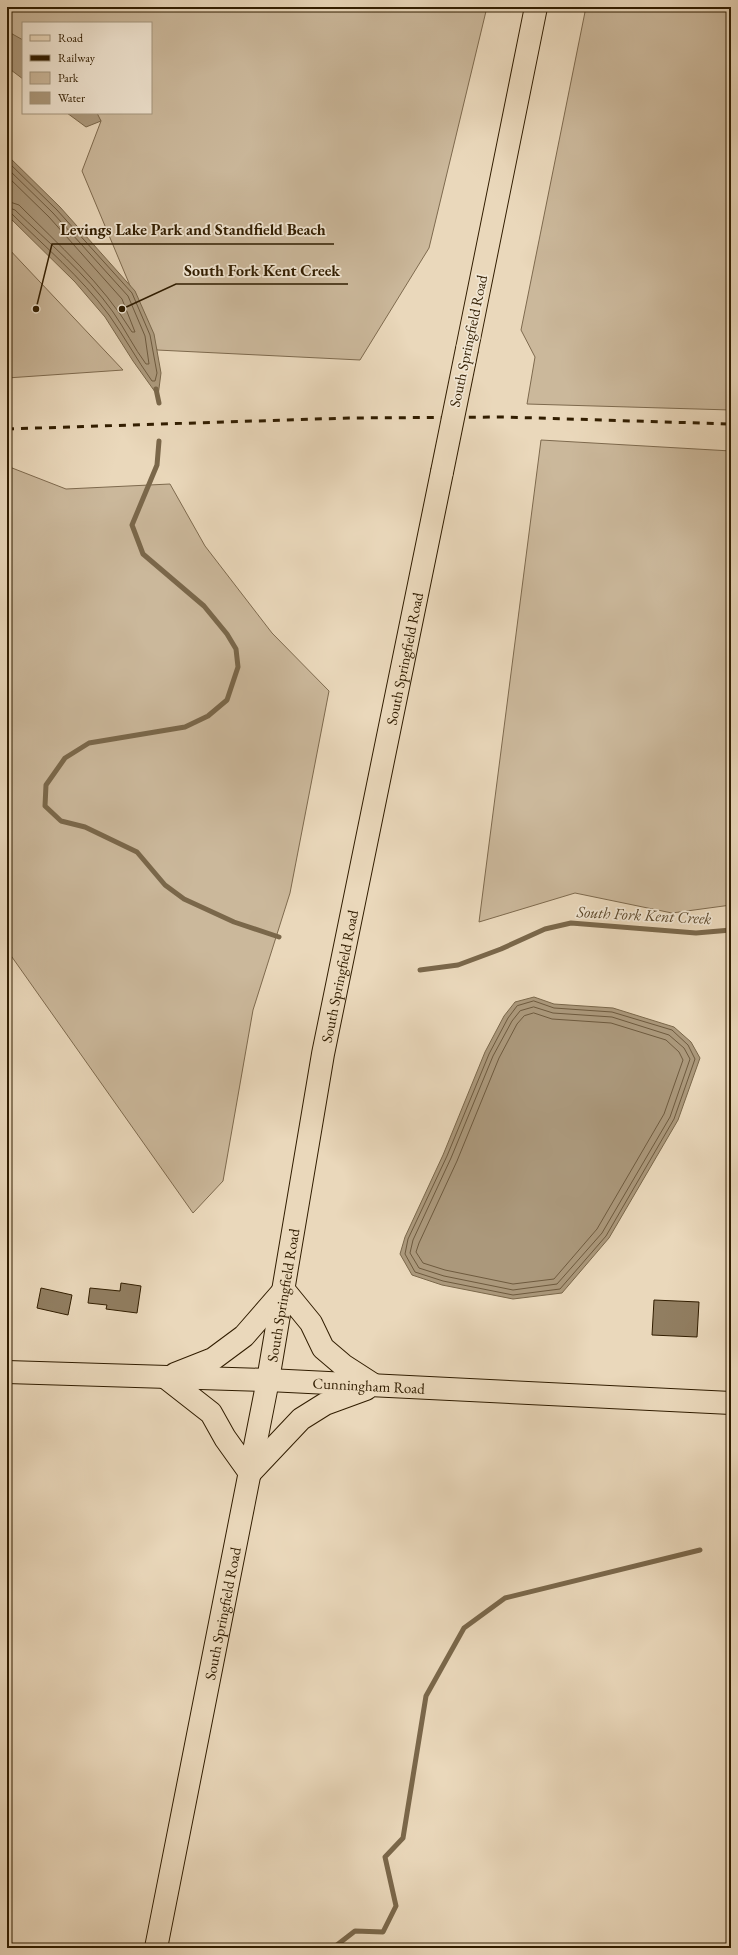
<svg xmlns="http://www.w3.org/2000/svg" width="738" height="1955" font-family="'EB Garamond',serif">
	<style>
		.green { fill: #cbb89b; stroke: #7e6a4e }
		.water { fill: #ab987b; stroke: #7a674a }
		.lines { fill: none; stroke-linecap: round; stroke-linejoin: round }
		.shore { stroke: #6e5a3e; stroke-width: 1 }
		.stream { stroke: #7a674a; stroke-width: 5 }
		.building { fill: #917e61; stroke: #311d00 }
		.major-casing { stroke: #311d00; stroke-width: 24 }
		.major { stroke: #ead8bb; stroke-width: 22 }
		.rail { stroke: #311d00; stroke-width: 3; stroke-dasharray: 7 7; stroke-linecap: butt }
		.major-bridge-casing { stroke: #311d00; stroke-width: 24; stroke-linecap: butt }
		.major-bridge { stroke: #ead8bb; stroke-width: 22 }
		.labels { text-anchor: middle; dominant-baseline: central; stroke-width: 3.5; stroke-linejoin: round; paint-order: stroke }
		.street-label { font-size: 15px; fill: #311d00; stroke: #f1e6d3 }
		.water-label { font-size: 16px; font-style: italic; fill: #5c482b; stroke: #f1e6d3 }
		.leader { fill: none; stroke: #311d00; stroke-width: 1.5 }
		.callout-dot { fill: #311d00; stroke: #f1e6d3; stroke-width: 1.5 }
		.callout-label { font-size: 16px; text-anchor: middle; font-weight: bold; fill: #311d00; stroke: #f1e6d3; stroke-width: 3.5; stroke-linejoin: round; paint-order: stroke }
	</style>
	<rect width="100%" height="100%" fill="#ead8bb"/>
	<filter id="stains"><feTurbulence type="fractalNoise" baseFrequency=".005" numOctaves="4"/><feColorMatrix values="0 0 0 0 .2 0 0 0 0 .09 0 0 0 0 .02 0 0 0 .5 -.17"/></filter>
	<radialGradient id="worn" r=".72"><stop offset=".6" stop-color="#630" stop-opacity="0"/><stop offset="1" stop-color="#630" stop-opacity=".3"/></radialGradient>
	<g class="green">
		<path d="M7 7H487L429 248 360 360 157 350 82 171 101 121 95 113H151V23H23V41L7 33Z"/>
		<path d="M586 7H731V410L527 404 535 357 521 330Z"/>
		<path d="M7 247 123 370 7 378Z"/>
		<path d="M541 440 731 451V905L672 913 575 893 479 922Z"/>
		<path d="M7 466 66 489 170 484 205 546 272 633 329 691 290 893 253 1010 223 1181 193 1213 7 950Z"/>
	</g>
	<g class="water">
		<path d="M7 31 23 40V79L7 67Z"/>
		<path d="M67 113H97L101 121 86 127Z"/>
		<path d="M7 155 60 207 135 291 154 334 161 373 158 396 133 361 105 317 75 282 7 215Z"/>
		<path d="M534 997 554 1004 613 1008 674 1027 691 1042 700 1058 678 1120 609 1238 562 1293 513 1299 442 1285 412 1275 400 1254 405 1237 443 1155 485 1052 504 1016 515 1002Z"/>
	</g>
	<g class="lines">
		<g class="shore">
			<path d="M7 161 57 210 132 293 150 335 157 373 155 381H152C137 360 124 336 109 315 81 277 44 246 12 214L7 213"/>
			<path d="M7 168 53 213 128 296 145 336 149 364H146C134 348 125 329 113 312 86 274 48 242 15 210L7 207"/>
			<path d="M7 176 49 217 122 299 135 332H132C102 283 59 245 19 205L7 201"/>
			<path d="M534 1001 554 1008 612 1012 672 1030 688 1045 695 1059 674 1119 606 1236 560 1289 513 1295 443 1281 415 1272 405 1254 408 1239 447 1156 489 1054 508 1018 517 1006Z"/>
			<path d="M534 1007 553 1013 612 1017 669 1035 684 1048 690 1059 670 1117 602 1233 557 1284 513 1290 444 1276 419 1268 410 1253 413 1240 451 1158 493 1056 512 1021 520 1011Z"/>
			<path d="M534 1013 552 1019 611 1023 666 1040 679 1052 683 1060 664 1114 597 1229 554 1279 513 1284 445 1270 423 1263 416 1252 419 1243 457 1161 499 1058 517 1024 524 1016Z"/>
		</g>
		<g class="stream">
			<path d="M156 389 159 403"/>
			<path d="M159 441 157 465 132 525 143 554 204 606 227 634 236 649 238 667 227 700 208 716 185 727 89 743 65 758 46 785 45 806 61 821 85 827 137 852 165 885 184 899 234 922 279 937"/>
			<path d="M420 970 458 965 501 949 545 929 571 923 696 933 731 930"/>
			<path d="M333 1948 355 1931 383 1932 396 1906 385 1857 403 1838 426 1696 464 1628 505 1598 700 1550"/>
		</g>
	</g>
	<g class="building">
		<path d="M121 1283 141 1286 137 1313 106 1309 107 1305 88 1303 90 1288 120 1291Z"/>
		<path d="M41 1288 72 1295 68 1315 37 1308Z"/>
		<path d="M654 1300 699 1302 697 1337 652 1335Z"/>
	</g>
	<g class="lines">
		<defs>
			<g id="major">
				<path d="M467 349 536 7"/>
				<path id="s1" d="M7 1372 268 1380 731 1403"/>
				<path d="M175 1374 213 1359 244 1336 284 1290 311 1323 323 1348 343 1365 374 1385"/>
				<path d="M165 1377 211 1413 225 1438 250 1473"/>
				<path d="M250 1473 301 1419 325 1404 366 1389"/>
				<path id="s2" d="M156 1948 268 1380 323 1054 442 472"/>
			</g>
		</defs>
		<use href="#major" class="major-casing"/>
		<use href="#major" class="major"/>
		<path class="rail" d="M7 429 349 418 504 417 731 424"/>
		<defs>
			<path id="major-bridge" d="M442 472 467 349"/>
		</defs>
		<use href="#major-bridge" class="major-bridge-casing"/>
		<use href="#major-bridge" class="major-bridge"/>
	</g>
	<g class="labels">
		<g class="street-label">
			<text transform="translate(468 341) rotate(-78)">South Springfield Road</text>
			<text stroke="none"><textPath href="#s2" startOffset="1313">South Springfield Road</textPath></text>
			<text stroke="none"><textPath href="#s2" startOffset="989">South Springfield Road</textPath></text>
			<text stroke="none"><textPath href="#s2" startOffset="665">South Springfield Road</textPath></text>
			<text stroke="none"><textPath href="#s1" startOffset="362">Cunningham Road</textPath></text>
			<text stroke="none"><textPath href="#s2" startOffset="341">South Springfield Road</textPath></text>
		</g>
		<g class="water-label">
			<text transform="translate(644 915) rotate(3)">South Fork Kent Creek</text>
		</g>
	</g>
	<path class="leader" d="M36 309L52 244H334M122 309L176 284H348"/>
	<g class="callout-dot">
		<circle cx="36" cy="309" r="4"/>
		<circle cx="122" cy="309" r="4"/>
	</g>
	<g class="callout-label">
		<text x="193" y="235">Levings Lake Park and Standfield Beach</text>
		<text x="262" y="276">South Fork Kent Creek</text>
	</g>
	<rect width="738" height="1955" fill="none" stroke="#ead8bb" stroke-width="24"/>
	<rect x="8" y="8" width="722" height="1939" fill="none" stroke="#311d00" stroke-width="2"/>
	<rect x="12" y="12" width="714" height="1931" fill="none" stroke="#311d00"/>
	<rect x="22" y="22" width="130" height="92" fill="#f1e6d3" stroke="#a4967f"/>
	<rect x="30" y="35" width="20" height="6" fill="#ead8bb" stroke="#a4967f"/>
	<text x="58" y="42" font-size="12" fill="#311d00">Road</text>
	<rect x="30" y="55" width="20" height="6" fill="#311d00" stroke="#a4967f"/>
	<text x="58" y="62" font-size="12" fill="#311d00">Railway</text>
	<rect x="30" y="72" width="20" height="12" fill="#cbb89b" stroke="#a4967f"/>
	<text x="58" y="82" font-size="12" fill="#311d00">Park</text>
	<rect x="30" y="92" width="20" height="12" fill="#ab987b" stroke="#a4967f"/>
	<text x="58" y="102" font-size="12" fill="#311d00">Water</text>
	<rect width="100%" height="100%" filter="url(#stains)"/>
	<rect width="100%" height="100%" fill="url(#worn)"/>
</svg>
